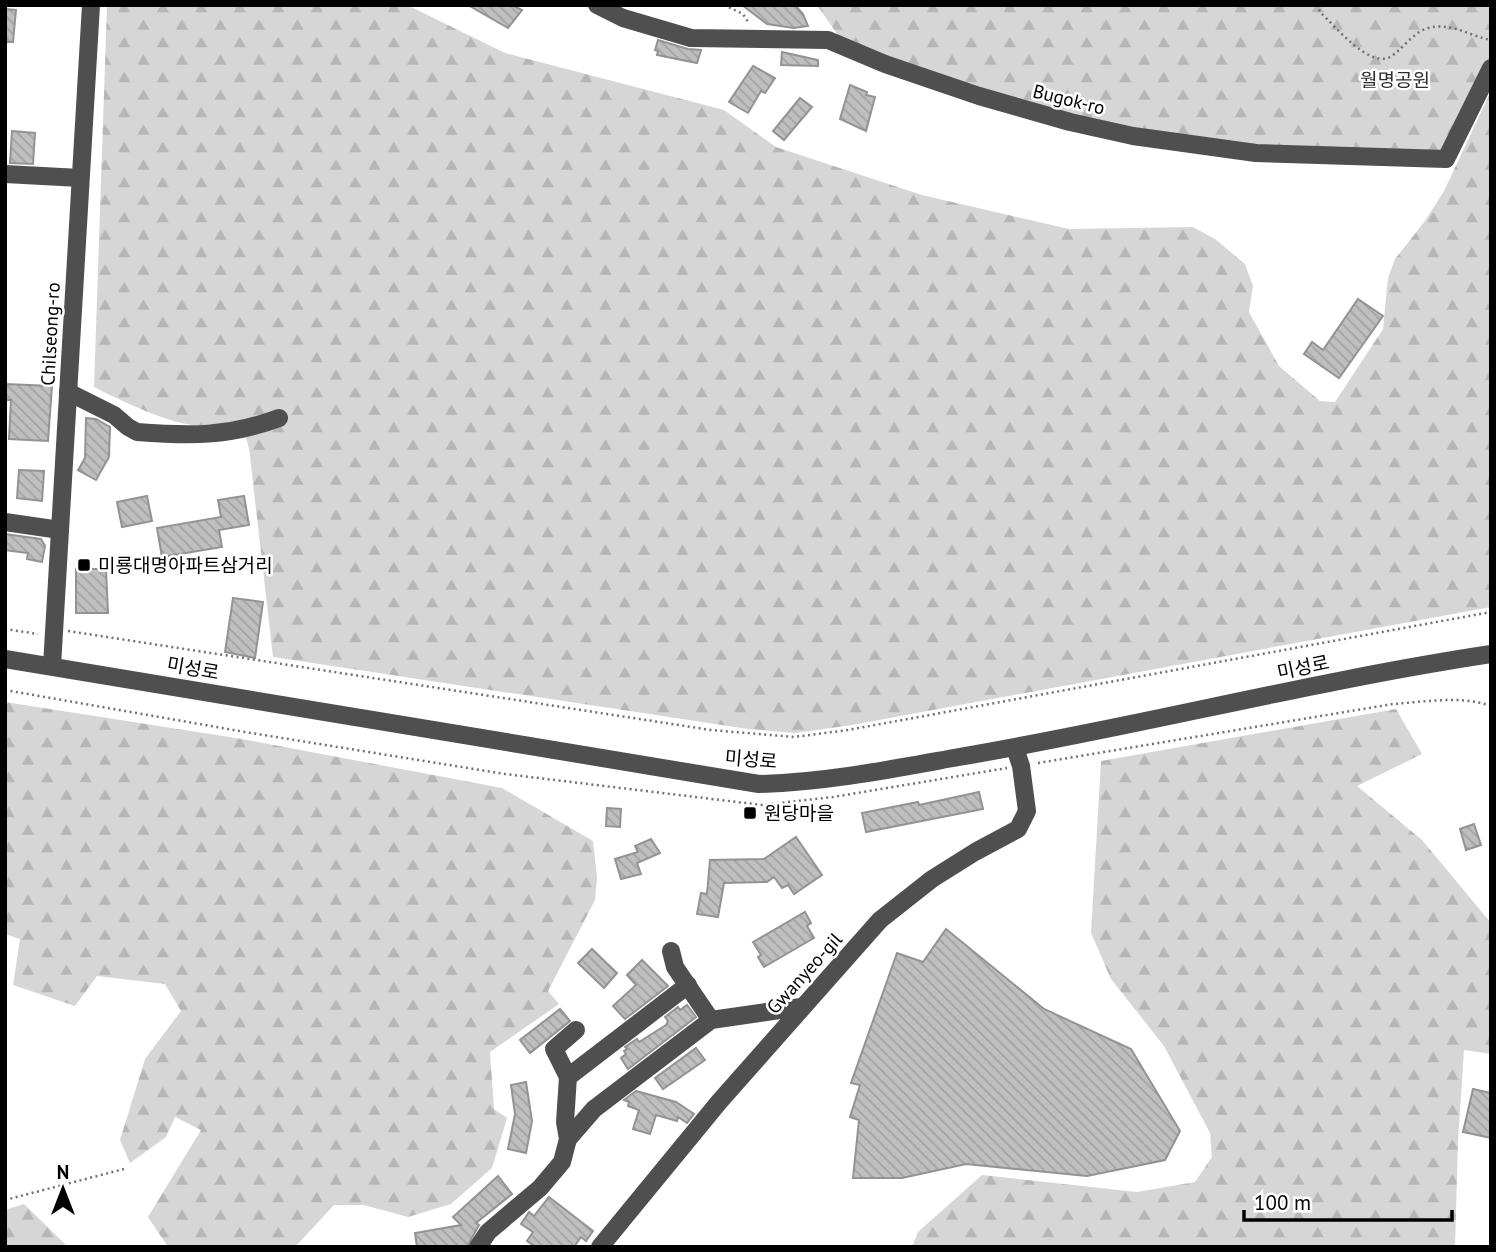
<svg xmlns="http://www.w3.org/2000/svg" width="1496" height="1252" font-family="'PT Sans','Noto Sans KR',sans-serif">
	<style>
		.forest { fill: url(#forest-firs) }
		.building { fill: url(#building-back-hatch); stroke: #939393; stroke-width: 2 }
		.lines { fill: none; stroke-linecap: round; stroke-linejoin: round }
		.path { stroke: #717171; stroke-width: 2.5; stroke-dasharray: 2 3.5; stroke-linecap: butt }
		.minor { stroke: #4f4f4f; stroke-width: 18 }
		.poi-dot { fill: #000; stroke: #fff; stroke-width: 2.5 }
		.labels { text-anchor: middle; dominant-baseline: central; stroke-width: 5; stroke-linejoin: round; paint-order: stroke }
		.park-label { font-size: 19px; fill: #2d2d2d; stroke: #fff }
		.street-label { font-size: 19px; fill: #000; stroke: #fff }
		.poi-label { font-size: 19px; fill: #000; stroke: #fff; text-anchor: start }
	</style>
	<defs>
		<pattern id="forest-firs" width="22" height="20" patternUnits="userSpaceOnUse" patternTransform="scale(1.75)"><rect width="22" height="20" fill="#d6d6d6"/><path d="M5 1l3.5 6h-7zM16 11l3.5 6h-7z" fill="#b6b6b6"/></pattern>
		<pattern id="building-back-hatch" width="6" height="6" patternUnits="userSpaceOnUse" patternTransform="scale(1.75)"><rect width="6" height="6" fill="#bfbfbf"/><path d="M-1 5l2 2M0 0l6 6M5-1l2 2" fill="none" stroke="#a2a2a2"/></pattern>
	</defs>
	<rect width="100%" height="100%" fill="#fff"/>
	<g class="forest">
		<path d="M107 5H407L505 53 724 110 776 147 922 195 1069 229 1193 227 1215 239 1245 264 1253 286 1249 312 1279 366 1320 401 1335 402 1383 329 1388 278 1395 259 1425 221 1444 191 1491 91V607L852 725 795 733 748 729 273 657 249 448 241 423C228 424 215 426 202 426 170 425 122 401 94 387Z"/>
		<path d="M817 5H1491V57L1444 148 1429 156 1214 145 1047 110 844 44Z"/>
		<path d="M5 702 242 739 502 788 593 841 597 878 595 900 548 991 559 1004 490 1052 494 1109 507 1118 492 1168 451 1204 408 1217 364 1205H334L295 1247H168L148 1217 201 1130 175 1117 166 1137 130 1163 120 1140 145 1059 181 1011 165 984 97 976 75 1006 13 985 20 939 5 934Z"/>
		<path d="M1396 709 1422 754 1357 786 1422 840 1491 923V1054L1464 1050 1458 1142 1455 1247H912L918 1232 982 1175 1137 1192 1195 1182 1212 1157 1210 1133 1164 1046 1111 979 1091 933 1101 761Z"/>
		<path d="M24 1204 68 1247H5V1210Z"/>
	</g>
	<g class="building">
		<path d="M468 5H512L522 10 508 28Z"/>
		<path d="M742 5H795L803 14 808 26 794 28 767 24Z"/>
		<path d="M5 9 16 10 13 42H5Z"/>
		<path d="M658 40 688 49 701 50 697 63 657 55 658 51 655 50Z"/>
		<path d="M782 52 818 60V66L781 65Z"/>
		<path d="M753 66 775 78 765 93 761 91 748 113 729 102Z"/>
		<path d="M850 85 867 92 866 95 875 97 866 131 840 119Z"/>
		<path d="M800 98 812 107 784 140 773 131Z"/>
		<path d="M12 131 35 133 33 164 10 163Z"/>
		<path d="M1358 299 1383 316 1339 378 1304 354 1312 342 1323 350Z"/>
		<path d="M5 384 52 386 48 441 9 439 11 400H5Z"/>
		<path d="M86 418 96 419 110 427 109 457 96 480 78 470 85 458Z"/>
		<path d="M19 470 44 471 42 501 17 498Z"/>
		<path d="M147 496 152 521 122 527 117 502Z"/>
		<path d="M244 496 249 525 219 530 222 547 162 557 157 528 221 517 218 500Z"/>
		<path d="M5 534 41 539 45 546 42 562 27 559 28 553 5 550Z"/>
		<path d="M76 569H106L108 613H76Z"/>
		<path d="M233 598 263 602 255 658 225 652Z"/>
		<path d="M979 792 983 809 866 832 862 813 918 802 919 805Z"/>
		<path d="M607 808 621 809 620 827 606 826Z"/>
		<path d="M1474 824 1481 845 1466 850 1460 829Z"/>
		<path d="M796 837 822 875 794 894 788 885 782 888 774 877 767 882 724 883 718 917 697 914 701 893 707 894 710 860 764 859Z"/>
		<path d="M651 839 660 853 637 863 641 874 621 879 615 859 638 852 635 846Z"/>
		<path d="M805 912 811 923 807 926 814 938 764 967 758 957 761 955 753 942Z"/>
		<path d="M946 929 1044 1009 1131 1049 1180 1131 1165 1160 1087 1176 966 1164 902 1178H853L859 1120 850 1117 860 1085 851 1083 897 953 923 962Z"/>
		<path d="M592 949 617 973 604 988 578 963Z"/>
		<path d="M642 960 668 986 625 1019 613 1006 636 985 627 975Z"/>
		<path d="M687 1005 696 1017 628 1069 621 1058 626 1054 624 1051 627 1049 625 1047 637 1039 639 1042 666 1025 668 1021 665 1017 678 1007 680 1010Z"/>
		<path d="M560 1009 570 1021 530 1053 520 1040Z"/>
		<path d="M696 1048 705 1060 663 1089 655 1078Z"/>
		<path d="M526 1082 532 1121 526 1153 508 1149 515 1114 511 1085Z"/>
		<path d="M1473 1089 1491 1093V1138L1463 1132Z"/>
		<path d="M636 1091 676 1102 694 1114 687 1123 678 1117 677 1121 656 1115 650 1134 633 1129 639 1110 628 1106 629 1102 624 1100Z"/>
		<path d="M498 1176 512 1194 476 1223 479 1225 467 1247H417L415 1233 461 1225 453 1217Z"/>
		<path d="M549 1197 593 1231 586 1241 581 1237 574 1247H536L527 1241 533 1232 521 1224 529 1212 534 1216Z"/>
	</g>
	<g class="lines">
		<g class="path">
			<path d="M724 5 743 14 748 22"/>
			<path d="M1316 5 1321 13C1335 26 1369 68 1390 57 1401 51 1413 32 1428 28 1452 22 1469 36 1491 40"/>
			<path d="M5 629 38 634"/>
			<path d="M68 631 711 730 794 737 848 730 1491 612"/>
			<path d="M5 690 245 732 505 774 762 805 833 797 1007 768"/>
			<path d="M1038 763 1393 704C1424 702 1461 695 1491 706"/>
			<path d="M5 1200 124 1169"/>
		</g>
		<g class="minor">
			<path d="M597 5 623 18 691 38 828 40 885 64 979 96 1070 122 1133 136 1256 153 1446 159 1491 68"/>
			<path d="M5 174 80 178"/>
			<path d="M68 392 114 415 128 427 137 432C190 436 228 437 279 418"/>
			<path d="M5 522 60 530"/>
			<path d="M5 659 759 784C827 782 892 769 959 757 1137 727 1312 681 1491 654"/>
			<path d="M52 666 91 5"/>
			<path d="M671 951 675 967 711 1020"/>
			<path d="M568 1077 554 1049 576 1030"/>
			<path d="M568 1139 565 1122 568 1077 688 985"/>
			<path d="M478 1247 488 1232 540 1188 562 1162 568 1139 594 1109 711 1020 801 1007"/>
			<path d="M600 1247 719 1102 880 920 932 879 975 852 1018 829 1027 811 1021 766 1015 748"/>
		</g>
	</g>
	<g class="poi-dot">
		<rect x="77" y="558" width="14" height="14" rx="3.5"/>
		<rect x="743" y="806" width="14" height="14" rx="3.5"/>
	</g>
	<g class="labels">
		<g class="park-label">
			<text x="1395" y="80">월명공원</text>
		</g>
		<g class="street-label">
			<text transform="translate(1069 99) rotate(14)">Bugok-ro</text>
			<text transform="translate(50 334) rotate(-87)">Chilseong-ro</text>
			<text transform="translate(1303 667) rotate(-12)">미성로</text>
			<text transform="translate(193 668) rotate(10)">미성로</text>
			<text transform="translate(751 759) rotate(5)">미성로</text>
			<text transform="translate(804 973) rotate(-48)">Gwanyeo-gil</text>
		</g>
		<g class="poi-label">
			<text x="98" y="565">미룡대명아파트삼거리</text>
			<text x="764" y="813">원당마을</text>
		</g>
	</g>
	<rect width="1496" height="1252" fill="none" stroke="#000000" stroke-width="14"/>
	<g transform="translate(63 1189)" stroke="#ffffff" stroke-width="5" paint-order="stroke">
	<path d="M0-5L12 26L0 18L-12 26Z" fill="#000000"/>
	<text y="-10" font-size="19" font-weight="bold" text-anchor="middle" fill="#000000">N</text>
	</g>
	<path d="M1244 1210v10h208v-10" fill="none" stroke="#000000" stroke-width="3.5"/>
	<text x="1254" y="1210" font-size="21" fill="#000000" stroke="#ffffff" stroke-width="5" paint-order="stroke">100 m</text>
</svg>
